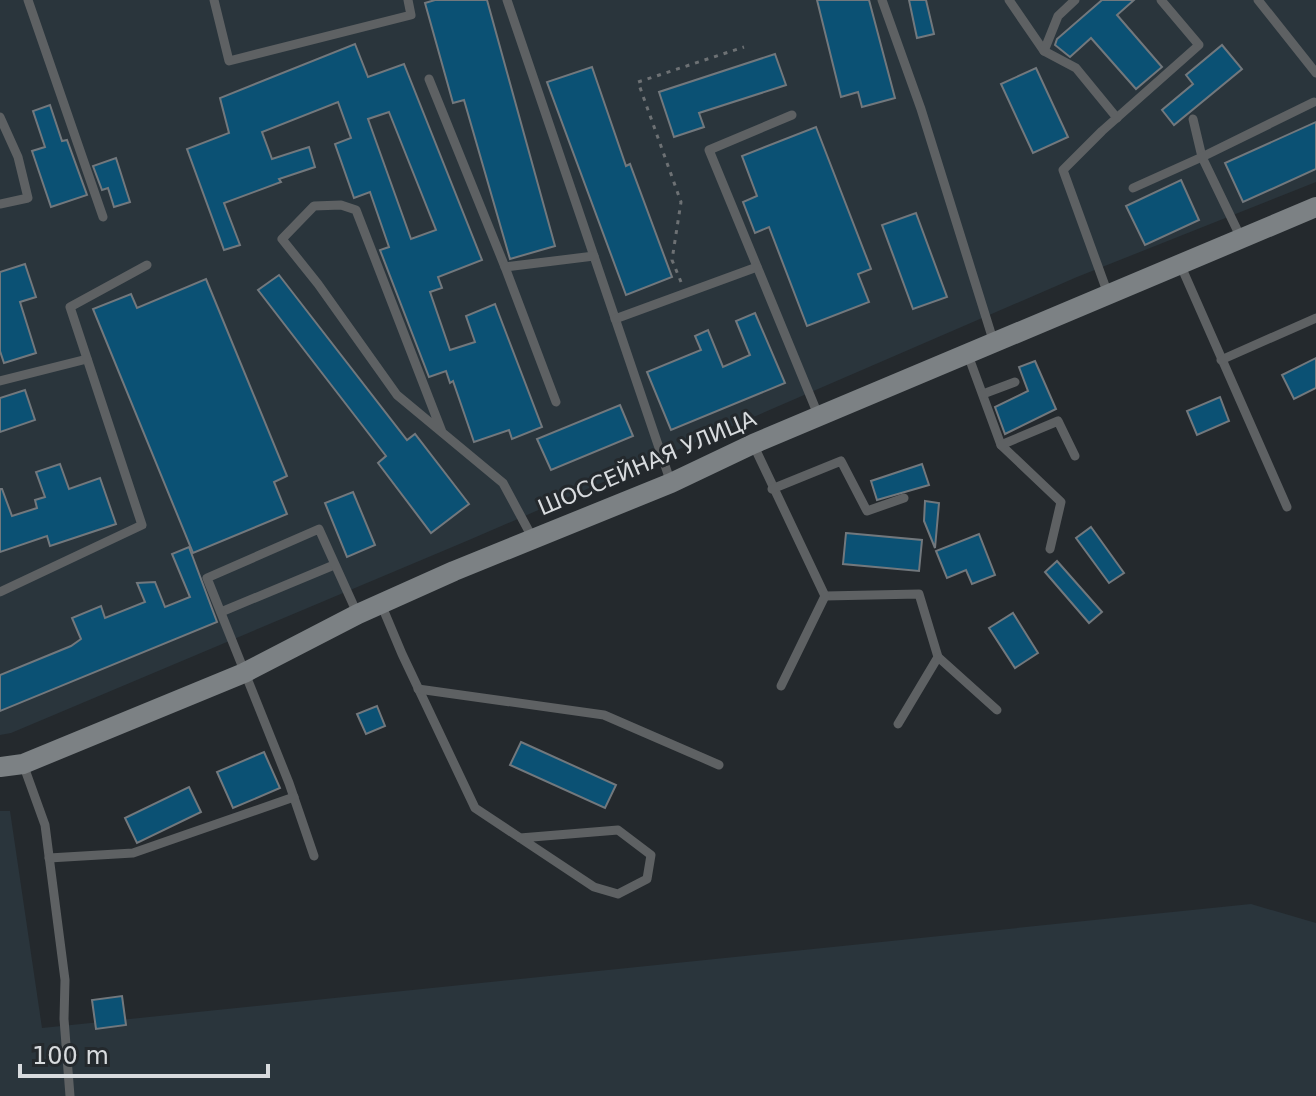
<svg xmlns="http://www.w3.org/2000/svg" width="1316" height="1096" font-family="'DejaVu Sans',sans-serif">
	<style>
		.built { fill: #2a353c }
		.building { fill: #0b5174; stroke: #72787d; stroke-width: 2; fill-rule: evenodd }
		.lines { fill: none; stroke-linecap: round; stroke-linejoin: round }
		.path { stroke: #6d7174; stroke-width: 3; stroke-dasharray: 4 6; stroke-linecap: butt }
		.service { stroke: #5e6163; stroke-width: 9 }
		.secondary { stroke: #7c8184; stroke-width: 20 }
		.labels { text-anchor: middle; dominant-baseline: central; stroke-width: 6; stroke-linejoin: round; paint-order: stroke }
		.street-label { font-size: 22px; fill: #d8dbde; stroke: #24292d }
	</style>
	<rect width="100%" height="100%" fill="#24292d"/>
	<g class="built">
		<path d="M0 0H1316V182L1077 277 469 540 11 733 0 735Z"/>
		<path d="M0 811H10L42 1028 1251 904 1316 923V1096H0Z"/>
	</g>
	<g class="building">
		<path d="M435 0H487L555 246 510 259 464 100 453 103 425 3Z"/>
		<path d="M817 0H869L895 98 862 107 858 92 841 97Z"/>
		<path d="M909 0H926L934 34 917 38Z"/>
		<path d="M1102 0H1134L1117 15 1162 67 1136 89 1091 38 1070 57 1055 45 1057 39Z"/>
		<path d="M355 44 368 77 404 64 482 260 438 277 442 288 430 292 450 350 475 342 466 316 495 304 542 427 512 439 509 430 474 442 453 381 450 383 446 371 429 377 380 250 389 247 370 192 354 198 335 144 351 138 338 102 262 132 272 159 309 147 315 167 279 179 281 182 224 203 240 245 224 250 187 149 229 133 220 98ZM389 112 436 230 411 239 368 119Z"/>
		<path d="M1222 45 1242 69 1174 125 1162 110 1193 84 1186 75Z"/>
		<path d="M775 54 786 85 699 113 704 127 674 137 659 92Z"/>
		<path d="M592 67 626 166 630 164 672 277 626 295 547 82Z"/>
		<path d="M1036 68 1068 137 1033 153 1001 84Z"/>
		<path d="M50 105 62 141 67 140 87 195 51 207 32 151 45 147 33 111Z"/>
		<path d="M1316 122V169L1243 202 1225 163Z"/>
		<path d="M816 127 871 269 858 274 869 302 807 326 769 227 755 233 743 202 757 196 742 156Z"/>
		<path d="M116 158 130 202 114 207 108 188 102 190 93 166Z"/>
		<path d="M1181 180 1199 220 1145 245 1126 206Z"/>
		<path d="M916 213 947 297 913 309 882 225Z"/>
		<path d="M25 264 36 297 20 302 36 353 4 363 0 351V272Z"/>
		<path d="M279 275 407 440 415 434 469 504 431 533 378 463 386 456 258 290Z"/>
		<path d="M206 279 287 476 274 482 287 514 193 553 93 309 131 294 137 308Z"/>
		<path d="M755 313 785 383 671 430 647 372 701 350 695 336 708 330 723 367 750 355 736 321Z"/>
		<path d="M1316 358V388L1294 399 1282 375Z"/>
		<path d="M1035 361 1056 409 1005 434 995 407 1028 391 1019 367Z"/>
		<path d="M25 390 35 420 0 432V398Z"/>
		<path d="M1220 397 1229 421 1197 435 1187 411Z"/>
		<path d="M620 405 633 436 551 470 537 439Z"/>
		<path d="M60 464 69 489 100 478 116 524 50 546 47 536 0 552V489H2L12 516 37 508 35 500 45 497 36 472Z"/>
		<path d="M922 464 929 485 877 500 871 481Z"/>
		<path d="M353 492 375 545 347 557 325 503Z"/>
		<path d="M925 501 939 503 935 548 924 521Z"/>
		<path d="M1091 527 1124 573 1109 583 1076 538Z"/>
		<path d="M846 533 922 540 919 571 843 564Z"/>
		<path d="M979 534 995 575 972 584 966 570 947 578 936 551Z"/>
		<path d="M189 547 217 622 0 711V675L71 646 81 639 72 618 101 606 105 618 145 602 137 583 155 582 165 607 190 597 172 554Z"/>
		<path d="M1057 561 1102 612 1089 623 1045 572Z"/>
		<path d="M1013 613 1038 653 1015 668 989 628Z"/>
		<path d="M377 706 385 726 366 734 357 714Z"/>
		<path d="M521 742 616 785 605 808 510 765Z"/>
		<path d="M264 752 280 788 233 808 217 772Z"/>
		<path d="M189 787 201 812 137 843 125 818Z"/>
		<path d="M122 996 126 1025 96 1029 92 1000Z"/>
	</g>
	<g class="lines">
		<path class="path" d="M681 282 672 260 681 202 638 82 744 47"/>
		<g class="service">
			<path d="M28 0 103 217"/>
			<path d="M214 0 229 61 411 15 408 0"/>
			<path d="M507 0 671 483"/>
			<path d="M882 0 921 109 994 343"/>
			<path d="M1009 0 1044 51 1076 68 1117 118"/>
			<path d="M1258 0 1316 73"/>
			<path d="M1044 51 1058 16 1075 0"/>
			<path d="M429 79 505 267 594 256"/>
			<path d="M792 115 709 150 819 417"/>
			<path d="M0 117 18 157 28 198 0 204"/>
			<path d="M1133 188 1202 157 1193 119"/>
			<path d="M1241 238 1202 157 1314 102"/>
			<path d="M1180 264 1287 507"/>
			<path d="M505 267 556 402"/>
			<path d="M1108 294 1063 170 1102 131 1199 45 1161 0"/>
			<path d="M615 319 757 267"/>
			<path d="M968 355 1001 445 1061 502 1050 549"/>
			<path d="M1221 360 1316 318"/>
			<path d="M0 381 87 359"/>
			<path d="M983 394 1015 382"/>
			<path d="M442 432 356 210 341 205 314 206 282 239 318 284 397 395 503 483 532 537"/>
			<path d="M753 444 825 596 919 594 938 657 898 724"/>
			<path d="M1001 445 1058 421 1075 456"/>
			<path d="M772 489 841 461 867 511 904 498"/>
			<path d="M0 592 142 525 70 307 147 265"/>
			<path d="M381 604 402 654 475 808 594 887 618 894 647 879 651 855 618 830 520 838"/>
			<path d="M221 612 334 565"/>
			<path d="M938 657 997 710"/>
			<path d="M781 686 825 596"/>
			<path d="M418 689 604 715 719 765"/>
			<path d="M23 764 45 825 65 980 64 1019 70 1096"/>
			<path d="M314 856 289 783 207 578 319 529 357 613"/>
			<path d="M49 858 133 853 294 797"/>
		</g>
		<path class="secondary" d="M0 767 23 764 244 673 358 614 454 571 671 483 753 444 1316 207"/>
	</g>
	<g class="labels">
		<g class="street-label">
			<text transform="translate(647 463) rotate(-23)">ШОССЕЙНАЯ УЛИЦА</text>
		</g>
	</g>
	<path d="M20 1064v12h248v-12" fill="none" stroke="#d8dbde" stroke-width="4"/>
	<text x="32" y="1064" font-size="24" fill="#d8dbde" stroke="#24292d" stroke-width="6" paint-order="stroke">100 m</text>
</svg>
